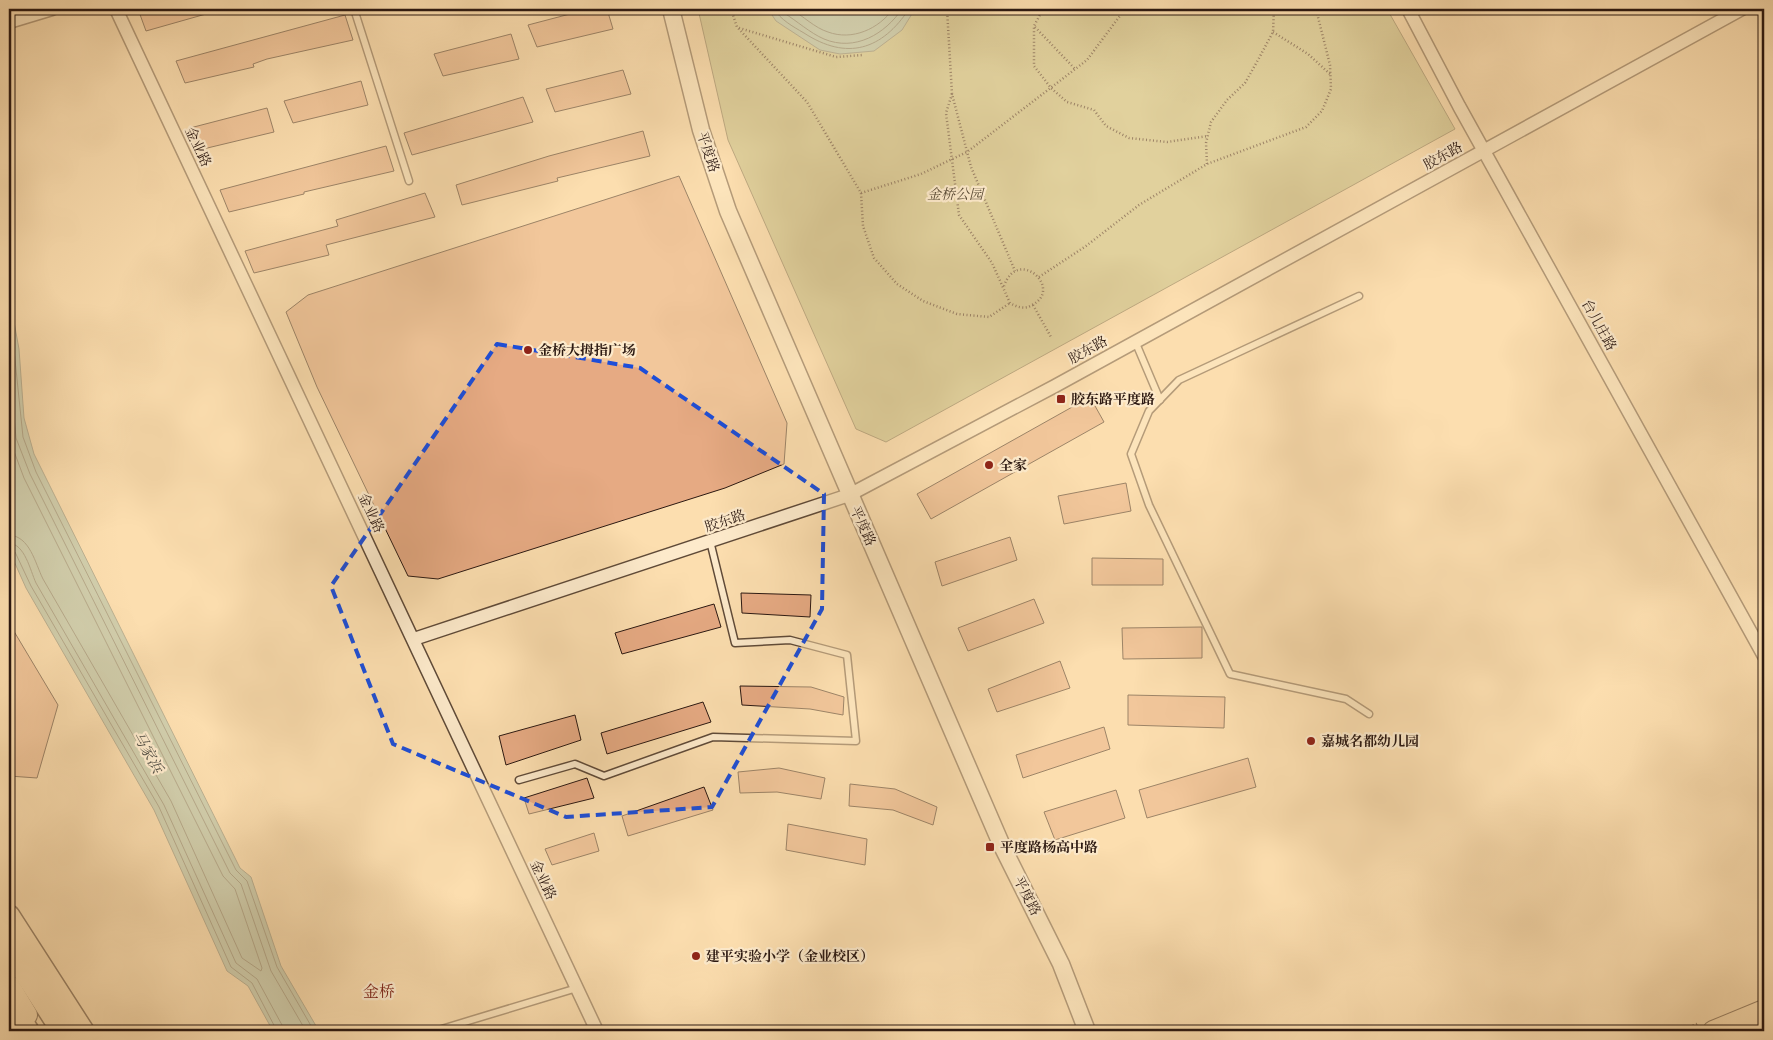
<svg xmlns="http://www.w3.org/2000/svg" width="1773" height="1040" font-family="Alegreya,'Noto Serif SC',serif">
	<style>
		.green { fill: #c2c088; stroke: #766c4c }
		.water { fill: #9fbcac; stroke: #717a6e }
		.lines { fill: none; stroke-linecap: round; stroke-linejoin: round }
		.shore { stroke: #656a5e; stroke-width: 1 }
		.building { fill: #e6aa83; stroke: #2b1811 }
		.service-casing { stroke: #5f4a38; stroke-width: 9 }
		.minor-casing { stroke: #5f4a38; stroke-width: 15 }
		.tertiary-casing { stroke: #5f4a38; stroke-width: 19 }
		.primary-casing { stroke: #2b1811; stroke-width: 22 }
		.trunk-casing { stroke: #2b1811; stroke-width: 24 }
		.path { stroke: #2b1811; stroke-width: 2.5; stroke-dasharray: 1 2.5; stroke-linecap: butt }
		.service { stroke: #fdeacb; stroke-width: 6 }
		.minor { stroke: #fdeacb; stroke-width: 12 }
		.tertiary { stroke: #fdeacb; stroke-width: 16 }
		.primary { stroke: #fcdeaf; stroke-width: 20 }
		.trunk { stroke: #fcdeaf; stroke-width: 21 }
		.marked { fill: none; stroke: #1d4ed8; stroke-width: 4; stroke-dasharray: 10 6; stroke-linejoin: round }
		.poi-dot { fill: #8f2418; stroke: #fdeacb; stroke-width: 2 }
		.labels { text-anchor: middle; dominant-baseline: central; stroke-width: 4.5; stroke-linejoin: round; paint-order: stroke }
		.street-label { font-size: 14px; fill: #2b1811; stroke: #fdeacb }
		.park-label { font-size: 14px; font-style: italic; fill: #584a35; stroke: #fdeacb }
		.poi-label { font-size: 14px; font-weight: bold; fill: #2b1811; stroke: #fdeacb; text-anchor: start }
		.water-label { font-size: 15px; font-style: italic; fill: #545147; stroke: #fdeacb }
		.quarter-label { font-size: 16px; fill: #7a1f14; stroke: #fdeacb }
	</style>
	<rect width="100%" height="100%" fill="#fcdeaf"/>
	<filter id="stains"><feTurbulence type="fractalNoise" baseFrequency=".004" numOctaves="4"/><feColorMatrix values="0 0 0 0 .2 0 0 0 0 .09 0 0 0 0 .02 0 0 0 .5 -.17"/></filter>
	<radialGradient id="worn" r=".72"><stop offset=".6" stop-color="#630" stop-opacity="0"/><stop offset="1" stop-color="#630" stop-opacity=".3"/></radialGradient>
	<path class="green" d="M698 9H1387L1455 129 886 442 856 429 728 140Z"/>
	<g class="water">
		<path d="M768 9H915L902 30 874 51 840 54 820 50 776 21Z"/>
		<path d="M9 295 19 349 24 418 34 454 240 868 251 877 281 966 319 1031H273L248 986 227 971 154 810 26 588 9 550Z"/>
	</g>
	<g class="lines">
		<g class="shore">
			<path d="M774 9C781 20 792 26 804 33 847 61 882 50 909 9"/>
			<path d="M781 9 784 13C797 21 810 33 824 39 855 52 885 34 902 9"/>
			<path d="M791 9C803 16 815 28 828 32 852 41 879 29 893 9"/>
			<path d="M9 322 14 350 23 437 36 472 236 870 247 881 277 967 314 1031"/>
			<path d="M9 362 16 438 30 474 230 873 241 884 271 971 306 1031"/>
			<path d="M9 438 24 478 223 876 235 889 262 968 261 971 242 958 171 801 43 579C35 563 30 536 9 535"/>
			<path d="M9 543C25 544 30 570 36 583L164 805 236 963 257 979 282 1025 283 1031"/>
			<path d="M9 549 15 552 31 586 159 807 231 967 252 983 277 1031"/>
		</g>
	</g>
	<g class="building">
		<path d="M138 9H212L213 12 146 31Z"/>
		<path d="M589 9H607L613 29 537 47 528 25Z"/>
		<path d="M345 15 353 40 267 59 253 64 254 67 185 83 176 61Z"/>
		<path d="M511 34 519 59 443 76 434 54Z"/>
		<path d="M623 70 631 94 555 112 546 89Z"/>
		<path d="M361 81 368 105 293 123 284 101Z"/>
		<path d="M523 97 533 122 412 155 404 133Z"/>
		<path d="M267 108 274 132 199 150 190 128Z"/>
		<path d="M643 131 650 156 557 178 558 181 462 205 456 185 549 156Z"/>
		<path d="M386 146 394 171 304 192V194L229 212 220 190Z"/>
		<path d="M679 176 787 423 784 464 725 488 438 579 408 576 317 387 286 312 308 295Z"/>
		<path d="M425 193 435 217 326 245 329 255 254 273 245 251 338 226 336 220Z"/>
		<path d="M1090 397 1104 422 931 519 917 494Z"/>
		<path d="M1126 483 1131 511 1064 524 1058 496Z"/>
		<path d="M1010 537 1017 560 942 586 935 562Z"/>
		<path d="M1092 558 1163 559V585H1092Z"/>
		<path d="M741 593 811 595 810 617 742 613Z"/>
		<path d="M1034 599 1044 623 968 651 958 628Z"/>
		<path d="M714 604 721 627 622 654 615 633Z"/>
		<path d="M9 623 58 705 37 778 9 776Z"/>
		<path d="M1202 627V658L1123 659 1122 628Z"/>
		<path d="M1060 661 1070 688 997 712 988 689Z"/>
		<path d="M740 686 811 687 844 697 843 715 810 709 742 705Z"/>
		<path d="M1128 695 1225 697 1224 728 1128 725Z"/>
		<path d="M703 702 711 722 607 754 601 733Z"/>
		<path d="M575 715 581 740 506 765 499 736Z"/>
		<path d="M1104 727 1110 749 1023 778 1016 755Z"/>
		<path d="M1248 758 1256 787 1147 818 1139 790Z"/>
		<path d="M779 768 825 778 821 799 777 792 740 793 738 772Z"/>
		<path d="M587 778 594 798 529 814 524 798Z"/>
		<path d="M850 784 895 789 937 807 933 825 893 810 849 806Z"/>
		<path d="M704 787 713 810 628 836 622 816Z"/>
		<path d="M1116 790 1125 818 1055 840 1044 812Z"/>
		<path d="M788 824 867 839 865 865 786 850Z"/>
		<path d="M594 833 599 851 552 865 545 849Z"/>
	</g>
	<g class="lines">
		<defs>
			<g id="service">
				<path d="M354 9 409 181"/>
				<path d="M1359 296 1179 380 1149 411 1131 454 1149 505 1230 674 1346 699 1369 714"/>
				<path d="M1135 341 1160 400"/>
				<path d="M519 780 575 764 604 776 713 737 856 741 847 655 790 640 735 643 710 541"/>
				<path d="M435 1031 577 988"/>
			</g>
			<g id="minor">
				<path d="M116 9 597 1031"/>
				<path d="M1408 9 1459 106 1764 656"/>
				<path d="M9 22 52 9"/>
				<path d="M414 639 849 495 1055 386 1742 9"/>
			</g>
			<path id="tertiary" d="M671 9 701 130 728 211 1002 846 1061 964 1087 1031"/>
			<g id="primary">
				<path d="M9 985 27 1015"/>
				<path d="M1713 1031 1764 1010"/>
			</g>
			<g id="trunk">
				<path d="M9 916 83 1031"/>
				<path d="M9 948 62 1031"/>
				<path d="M9 1001 28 1031"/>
				<path d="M1746 1031 1764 1021"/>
			</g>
		</defs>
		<use href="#service" class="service-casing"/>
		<use href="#minor" class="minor-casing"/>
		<use href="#tertiary" class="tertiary-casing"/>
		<use href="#primary" class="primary-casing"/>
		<use href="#trunk" class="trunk-casing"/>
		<g class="path">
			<path d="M731 9 737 27 807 102 861 193 863 226 874 258 897 284 923 301 957 314 989 317 1010 303"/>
			<path d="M947 9 952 94 971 167 1015 271"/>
			<path d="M1043 9 1034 26V66L1051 88 1067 102 1094 110 1106 126 1129 138 1167 142 1208 136"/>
			<path d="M1035 27 1075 69"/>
			<path d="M739 28 836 57 863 55"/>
			<path d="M1273 32 1308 54 1330 74"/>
			<path d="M952 94 946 113 959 215 992 263 1010 303C1017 307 1025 310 1032 305 1064 289 1018 246 1004 286"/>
			<path d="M1207 164 1206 143 1211 122 1227 100 1245 83 1258 60 1273 32 1274 9"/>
			<path d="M861 193 921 174 967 152 1087 60 1125 9"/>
			<path d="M1039 277 1086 246 1139 205 1207 164 1306 127 1322 111 1331 89 1330 65 1316 9"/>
			<path d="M1033 305 1051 337"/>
			<path d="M1680 1031 1699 1023"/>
		</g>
		<use href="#service" class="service"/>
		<use href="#minor" class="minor"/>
		<use href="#tertiary" class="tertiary"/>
		<use href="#primary" class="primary"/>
		<use href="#trunk" class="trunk"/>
	</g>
	<path d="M0 0H1773V1040H0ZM497 344 640 368 824 494 822 609 712 807 566 817 393 744 331 586Z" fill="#fcdeaf" fill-opacity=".55" fill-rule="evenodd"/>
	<path class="marked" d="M497 344 640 368 824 494 822 609 712 807 566 817 393 744 331 586Z"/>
	<g class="poi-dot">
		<circle cx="528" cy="350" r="5"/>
		<rect x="1056" y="394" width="10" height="10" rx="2.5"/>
		<circle cx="989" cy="465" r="5"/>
		<circle cx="1311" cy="741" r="5"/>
		<rect x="985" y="842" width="10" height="10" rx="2.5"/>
		<circle cx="696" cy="956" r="5"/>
	</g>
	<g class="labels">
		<g class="street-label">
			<text transform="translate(198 147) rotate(65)">金业路</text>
			<text transform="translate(708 152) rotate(72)">平度路</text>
			<text transform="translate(1443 156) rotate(-29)">胶东路</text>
			<text transform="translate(1599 325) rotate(61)">台儿庄路</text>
			<text transform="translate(1088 350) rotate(-29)">胶东路</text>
			<text transform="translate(371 513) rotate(65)">金业路</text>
			<text transform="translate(725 521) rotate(-18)">胶东路</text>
			<text transform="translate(863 526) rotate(66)">平度路</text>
			<text transform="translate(543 880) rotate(65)">金业路</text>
			<text transform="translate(1027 896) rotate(63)">平度路</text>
		</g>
		<g class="park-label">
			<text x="955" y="194">金桥公园</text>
		</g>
		<g class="poi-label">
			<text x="538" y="350">金桥大拇指广场</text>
			<text x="1071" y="399">胶东路平度路</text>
			<text x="999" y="465">全家</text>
			<text x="1321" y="741">嘉城名都幼儿园</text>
			<text x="1000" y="847">平度路杨高中路</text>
			<text x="706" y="956">建平实验小学（金业校区）</text>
		</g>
		<g class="water-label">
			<text transform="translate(148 752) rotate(61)">马家浜</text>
		</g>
		<g class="quarter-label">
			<text x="379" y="992">金桥</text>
		</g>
	</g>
	<rect width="1773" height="1040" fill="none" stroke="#fcdeaf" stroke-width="30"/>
	<rect x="10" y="10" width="1753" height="1020" fill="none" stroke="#2b1811" stroke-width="2.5"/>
	<rect x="15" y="15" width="1743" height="1010" fill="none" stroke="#2b1811"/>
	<rect width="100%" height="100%" filter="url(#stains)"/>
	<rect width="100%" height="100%" fill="url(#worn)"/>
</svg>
